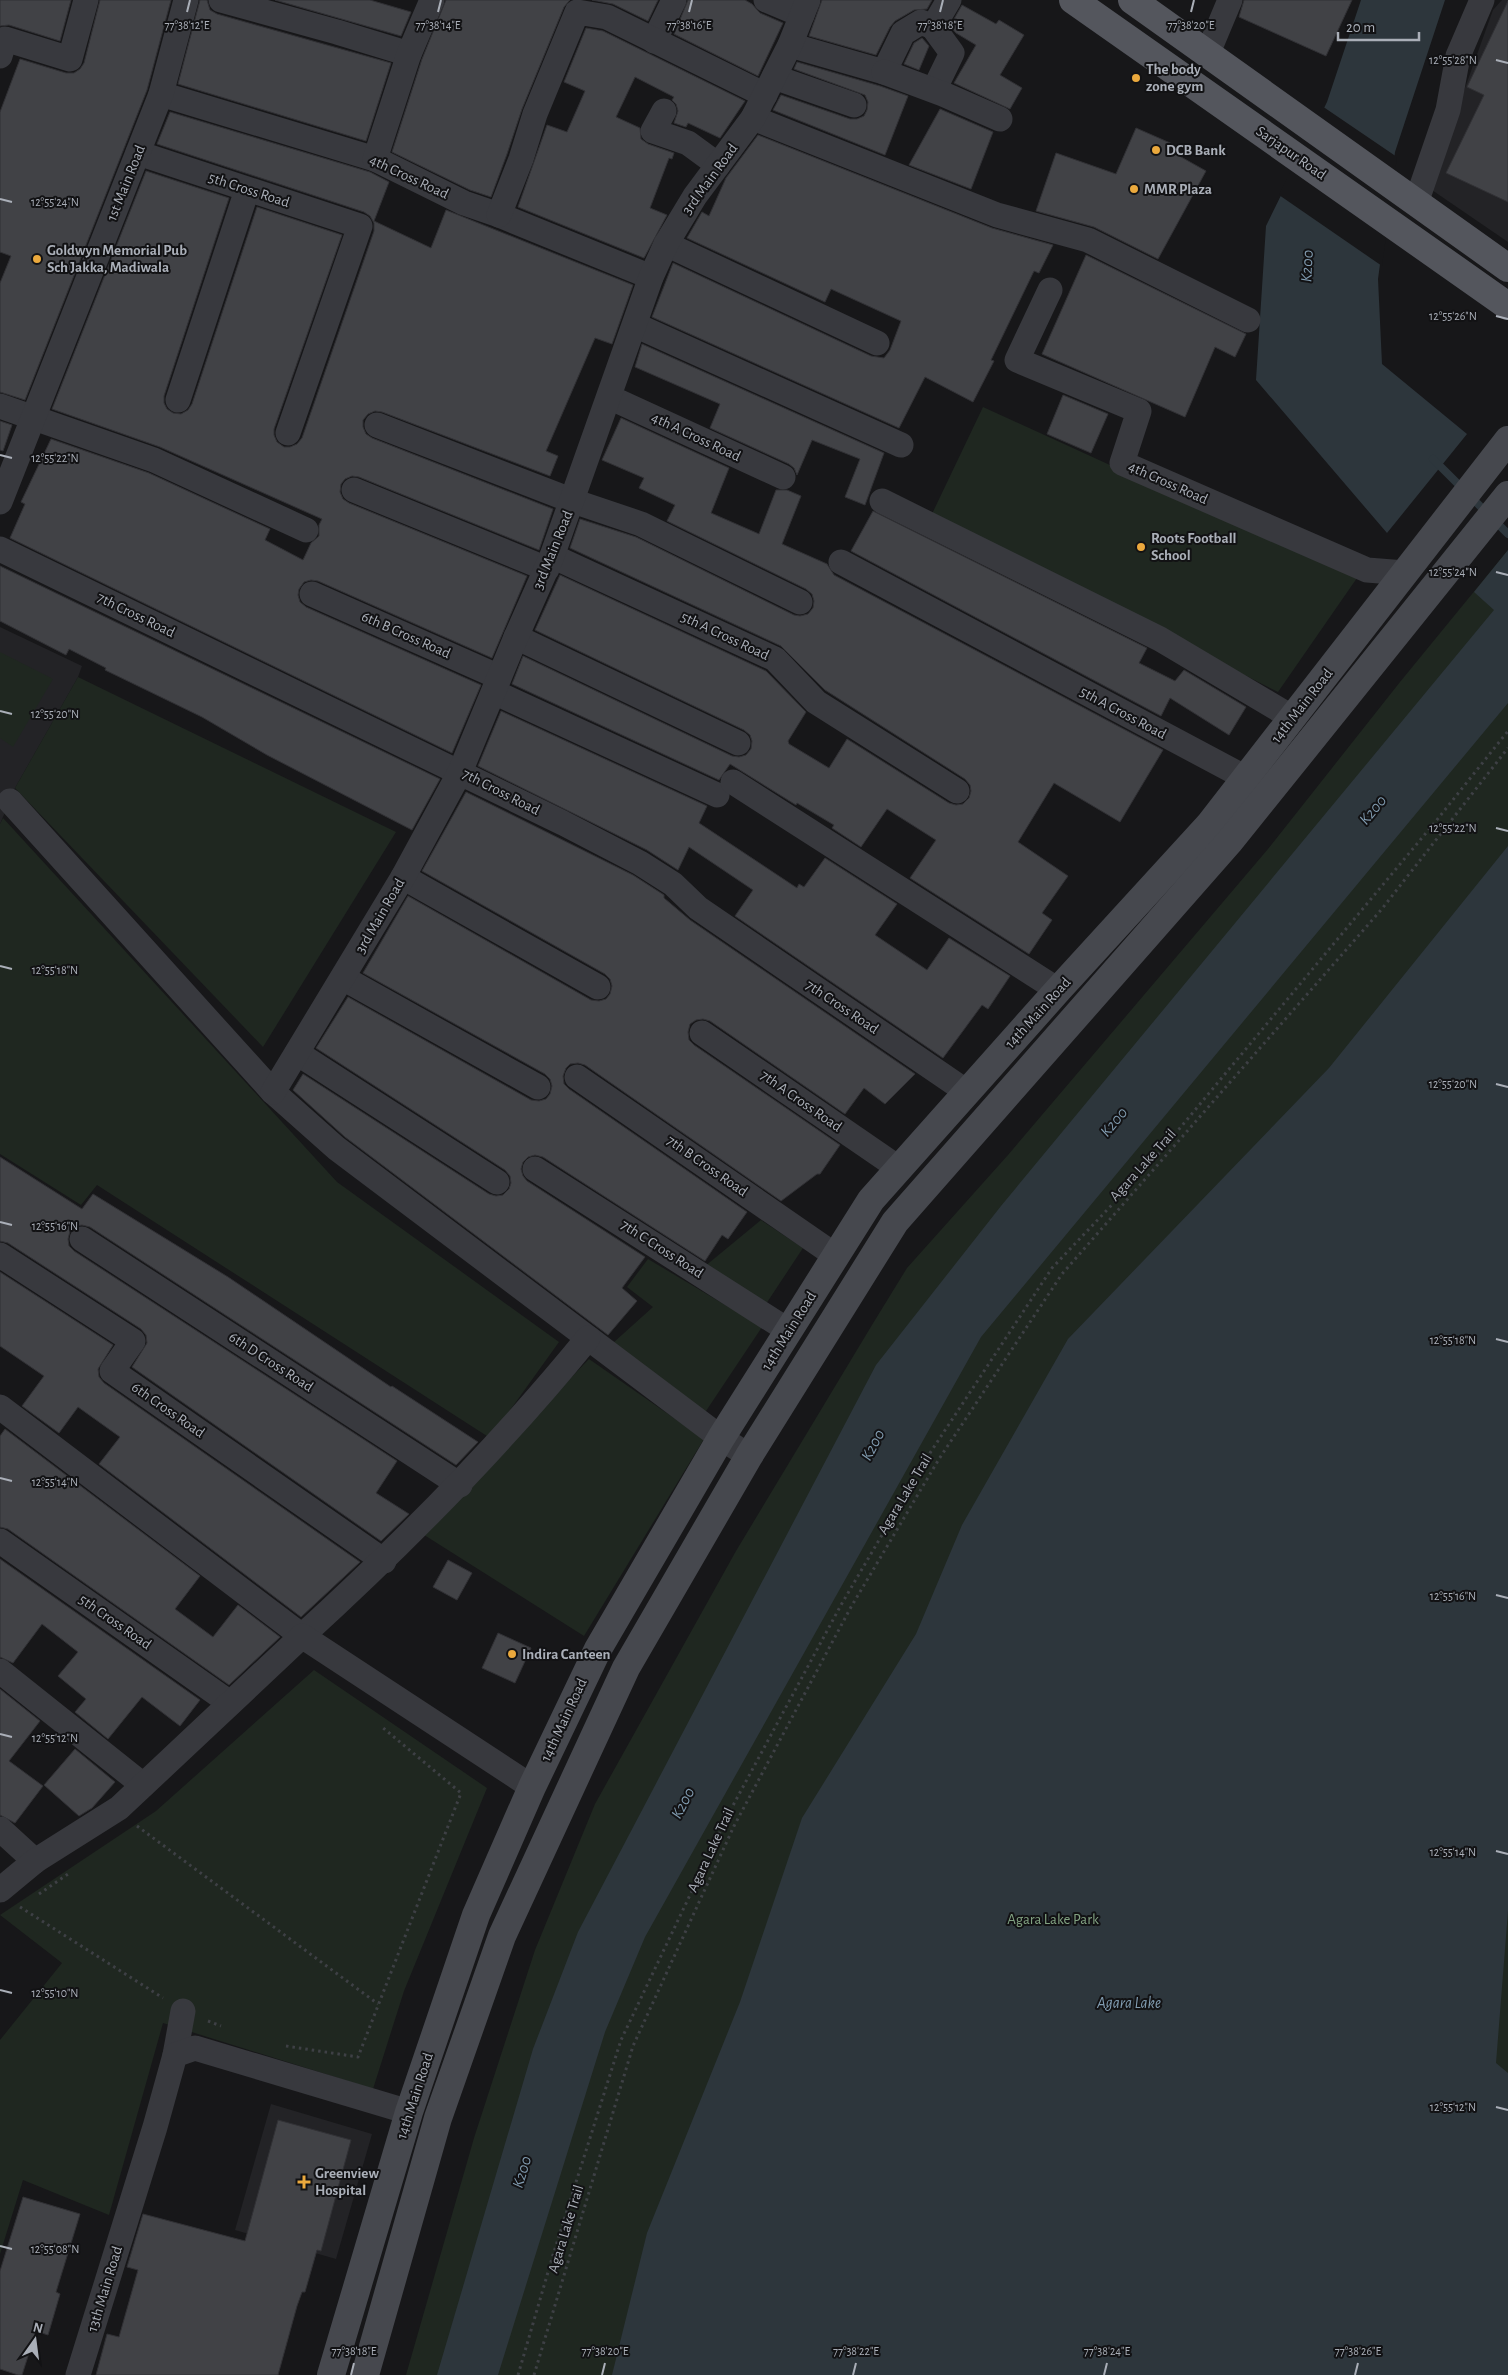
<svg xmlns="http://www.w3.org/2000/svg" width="1508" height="2375" font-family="'Alegreya Sans',sans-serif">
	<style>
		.built { fill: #232326 }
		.green { fill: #1f2720 }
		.water { fill: #2d363c }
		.pier { fill: #171719 }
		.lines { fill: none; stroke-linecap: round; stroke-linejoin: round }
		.stream { stroke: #2d363c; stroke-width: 8 }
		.building { fill: #414246; stroke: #313135 }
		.path { stroke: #3e4045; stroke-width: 3; stroke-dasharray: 2.5 4; stroke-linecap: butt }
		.street { stroke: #38393e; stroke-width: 25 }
		.secondary { stroke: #46484e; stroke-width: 28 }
		.primary { stroke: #54565d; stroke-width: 28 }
		.ticks { fill: none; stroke: #aaafb8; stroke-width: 2 }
		.poi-dot { fill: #eba93d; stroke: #121214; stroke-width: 2 }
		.labels { text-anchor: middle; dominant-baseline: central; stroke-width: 4; stroke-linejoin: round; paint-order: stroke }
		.poi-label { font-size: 15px; font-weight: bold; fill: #aaafb8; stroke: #121214; text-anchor: start }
		.street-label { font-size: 15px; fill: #aaafb8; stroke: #121214 }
		.park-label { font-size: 15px; fill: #82a282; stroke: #121214 }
		.water-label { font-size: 16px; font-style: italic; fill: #829db2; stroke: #121214 }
		.ticks-label { font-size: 12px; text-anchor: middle; fill: #aaafb8; stroke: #121214; stroke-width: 4; stroke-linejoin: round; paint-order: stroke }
	</style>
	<rect width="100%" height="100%" fill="#171719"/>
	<g class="built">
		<path d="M1502 0H1508V242L1429 188 1493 10Z"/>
		<path d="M0 627 82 666 78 677 15 788 0 824Z"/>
		<path d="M271 2104 372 2134 336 2259 235 2230Z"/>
	</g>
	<g class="green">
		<path d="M983 407 1357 578 1278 692 931 516Z"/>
		<path d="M1508 550V2375H406L474 2138 535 1950 595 1804 736 1551 872 1325 907 1268 1008 1155 1268 849 1400 682Z"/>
		<path d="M0 652 53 679 13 747 0 738Z"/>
		<path d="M78 677 396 832 263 1047 15 788Z"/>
		<path d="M3 818 337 1182 559 1342 490 1438 97 1185 81 1205 0 1154V824Z"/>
		<path d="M761 1220 803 1248 764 1307 704 1267Z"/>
		<path d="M648 1259 762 1327 702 1417 613 1343 653 1307 627 1287Z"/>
		<path d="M589 1359 704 1439 584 1636 421 1533Z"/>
		<path d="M314 1670 487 1788 404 1991 373 2089 163 2023 109 2215 23 2180 0 2254V2040L62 1963 0 1915 156 1811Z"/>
	</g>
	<g class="water">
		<path d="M1361 0H1445L1395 152 1378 279 1382 364 1467 434 1387 533 1256 380 1266 226 1327 102Z"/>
		<path d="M1508 550V703L981 1337 645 1937 605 2032 498 2375H437L533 2049 578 1932 876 1365 1001 1206 1494 610 1474 592Z"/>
		<path d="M1508 846V1911L1496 2063 1508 2073V2375H612L647 2233 740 2002 802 1818 916 1634 962 1525 1068 1339 1329 1068Z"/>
	</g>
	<path class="pier" d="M1322 106 1397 157 1382 266 1279 195Z"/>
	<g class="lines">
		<path class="stream" d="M1433 459 1508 534"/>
	</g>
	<g class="building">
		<path d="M0 0H71L60 41 9 25 0 26Z"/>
		<path d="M100 0H171L147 90 25 400 0 392V283L11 256 0 252V112L20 59 66 73H74L80 69 84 63Z"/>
		<path d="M200 0H207L210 10 217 14 391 63 366 141 178 84Z"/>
		<path d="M275 0H370L411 12 401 36Z"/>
		<path d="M446 0H570L564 7 522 109 507 154 491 197 470 190 392 152 422 59Z"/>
		<path d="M592 0H658L648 21 613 4Z"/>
		<path d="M688 0H745L752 4 760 13 783 23 758 76 674 34Z"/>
		<path d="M822 0H932L927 9 914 10 895 21 890 27 876 55 809 36Z"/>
		<path d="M1244 0H1352L1326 56 1239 17Z"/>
		<path d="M1508 1V202L1446 173 1484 95 1467 87Z"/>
		<path d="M962 5 996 24 999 20 1024 35 1000 75 1022 88 1010 109 954 83 976 45 956 33 950 26Z"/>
		<path d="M586 28 603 31 745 101 720 138 688 123 686 127 674 123 678 111 676 104 672 100 674 97 635 77 616 117 640 128 641 139 648 144 674 153 672 159 669 158 650 208 667 215 644 258 518 207 547 125 567 132 585 91 564 82Z"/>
		<path d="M922 38 929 46 919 70 904 64 914 43Z"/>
		<path d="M797 62 880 86 908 96 885 155 773 110 781 95 850 119H857L864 116 867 110 868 102 865 95 794 69Z"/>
		<path d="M940 109 993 132 971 189 909 165Z"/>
		<path d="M170 112 370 172 389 182 374 221 431 248 446 210 633 285 612 344 595 338 546 451 558 456 550 476 382 412 375 411 368 414 363 420V427L366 434 372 438 553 509 539 550 359 477 352 476 345 479 341 484 340 492 343 499 349 503 527 576 492 658 318 581 311 580 304 582 299 589 298 595 300 602 306 607 481 685 452 753 10 538 25 504 21 502 51 439 149 473 270 529 265 540 303 560 311 543 319 536V525L322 519 160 447 52 409 146 171 229 198 164 396V403L167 409 173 413 181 414 188 410 192 404 257 207 342 235 274 429V435L277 442 284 447H290L297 444 302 438 374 231V223L370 216 364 212 157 144Z"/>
		<path d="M1136 128 1177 146 1174 153 1206 171 1158 259 1094 227 1036 211 1056 153 1116 174Z"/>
		<path d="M758 135 992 228 1053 245 1039 273 1034 271 991 360 994 361 973 402 925 377 899 428 652 317 673 263 871 356 884 358 890 350 901 321 831 289 825 302 687 238 702 212 709 216 726 178Z"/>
		<path d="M1086 255 1246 334 1235 357 1215 347 1185 417 1042 354Z"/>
		<path d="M642 344 884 453 865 505 845 497 860 459 812 440 797 475 794 468 789 464 710 428 720 404 635 367Z"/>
		<path d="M1063 395 1108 414 1091 453 1047 434Z"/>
		<path d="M621 418 729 468 711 513 759 534 776 490H787L801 496 782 544 827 564 834 575 1163 750 1120 822 1054 783 1018 842 1068 876 1042 913 1052 920 1029 954 910 878 936 840 887 809 861 847 832 828 834 825 797 803 796 805 730 764 719 780 512 684 523 656 732 756 739 757 746 755 751 749 752 741 750 735 744 730 535 630 560 575 766 671 806 712 788 741 789 744 829 768 847 739 949 803 956 805 963 804 969 798 971 791 970 785 965 779 825 690 781 646 570 548 580 519 636 537 794 615 800 616 808 614 813 608 814 601 812 594 806 589 667 521 675 505 639 488 644 478 602 460Z"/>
		<path d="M0 421 12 425 3 451 0 450Z"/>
		<path d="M873 511 1147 648 1139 663 1175 681 1184 670 1246 707 1229 735 1170 698 1161 716 851 551Z"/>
		<path d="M0 566 440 779 412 830 267 755 202 717 105 670 106 668 69 649 66 655 0 621Z"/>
		<path d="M501 711 707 806 699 823 797 888 799 884 804 887 825 858 897 904 875 935 927 970 949 938 1010 976 988 1009 982 1005 943 1058 735 916 753 890 689 847 678 870 647 850 478 766Z"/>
		<path d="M466 792 633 875 664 895V898L690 920 915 1074 885 1104 864 1088 845 1114 710 1021 703 1019 696 1020 690 1024 688 1032 689 1040 694 1045 840 1145 820 1174H817L781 1201 585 1065 578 1063 570 1064 566 1068 563 1076 564 1084 569 1089 747 1212 728 1239 722 1235 705 1261 543 1157 535 1155 528 1157 523 1162 521 1169 523 1176 527 1181 645 1257 622 1288 637 1301 608 1335 345 1137 293 1090 303 1074 489 1194 496 1196 503 1195 509 1189 511 1183 510 1176 505 1170 316 1048 348 997 531 1100 539 1101 546 1099 550 1094 552 1086 550 1079 545 1074 363 973 408 896 591 1000 599 1001 606 999 610 994 612 986 610 979 605 974 422 871Z"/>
		<path d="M0 1157 82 1209 93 1194 228 1277 391 1387 392 1386 478 1442 456 1465 90 1227 82 1225 75 1226 70 1231 68 1239 69 1246 74 1251 397 1461 376 1493 409 1514 381 1541 132 1367 147 1343 146 1335 141 1329 8 1243 0 1241Z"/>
		<path d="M0 1272 113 1345 98 1369 99 1377 104 1383 360 1562 301 1617 99 1464 120 1437 78 1407 59 1433 22 1406 44 1376 0 1346Z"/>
		<path d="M5 1429 200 1576 175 1609 213 1637 238 1605 280 1637 229 1685 8 1529 0 1527V1436Z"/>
		<path d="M0 1559 200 1700 180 1726 142 1697 108 1739 75 1712 86 1699 58 1676 78 1652 42 1624 13 1663 0 1657Z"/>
		<path d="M448 1560 472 1573 457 1600 433 1587Z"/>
		<path d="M498 1633 531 1648 515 1683 482 1668Z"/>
		<path d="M0 1689 40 1721 9 1761 43 1786 15 1823 0 1815Z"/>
		<path d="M75 1749 115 1782 92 1808 79 1816 44 1785Z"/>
		<path d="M278 2120 351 2140 321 2251 317 2250 305 2292H302L297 2306 278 2375H96L107 2334 119 2337 138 2270 127 2267 143 2214 245 2241Z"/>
		<path d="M23 2197 80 2214 56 2292 60 2294 48 2335 36 2331 22 2375H18L0 2369V2271Z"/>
	</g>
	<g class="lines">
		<g class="path">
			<path d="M137 1826 378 2004"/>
			<path d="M39 1894 71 1872"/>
			<path d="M20 1907 163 1998"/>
			<path d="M208 2021 221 2026"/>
			<path d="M286 2046 358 2057 461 1793 382 1727"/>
			<path d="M518 2375 553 2255 621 2040 730 1811 841 1605 930 1453 1052 1268 1145 1170 1436 821 1508 731"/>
			<path d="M534 2375 633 2046 734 1826 851 1607 939 1459 1062 1274 1381 910 1508 748"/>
		</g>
		<g class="street">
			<path d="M221 0 337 32 409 54"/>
			<path d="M766 0 802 15"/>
			<path d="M933 27 952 53 934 90"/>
			<path d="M654 41 674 0"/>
			<path d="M790 45 884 72 903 33 921 22 933 27 949 0"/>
			<path d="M1207 55 1230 0"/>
			<path d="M0 56 5 39 70 59 86 0"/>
			<path d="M884 72 943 94 1000 119"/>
			<path d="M774 77 854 105"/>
			<path d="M161 94 375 159 464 203 499 215 651 277"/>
			<path d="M664 111 653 131 688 143 718 165"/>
			<path d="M753 118 997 215 1088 240 1248 320"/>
			<path d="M138 153 360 226 288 433"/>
			<path d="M375 159 409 54 432 0"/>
			<path d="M1416 203 1448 110 1458 56 1482 0"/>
			<path d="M499 215 521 159 535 114 577 12 607 17 765 95"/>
			<path d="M666 244 877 343"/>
			<path d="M1050 290 1017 360 1139 411 1122 463 1367 570 1405 573"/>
			<path d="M635 325 901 445"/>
			<path d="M609 397 783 477"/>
			<path d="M178 400 247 190"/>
			<path d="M0 406 154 460 306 530"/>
			<path d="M377 425 573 501 641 524 800 602"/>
			<path d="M354 490 547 569"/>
			<path d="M882 501 1160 639 1293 718"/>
			<path d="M0 502 161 94 186 0"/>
			<path d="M0 549 563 823 640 863 673 884 698 908 967 1092"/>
			<path d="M552 556 775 659 816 702 957 791"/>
			<path d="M841 562 1246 778"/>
			<path d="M312 594 499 677"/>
			<path d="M516 637 738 743"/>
			<path d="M494 692 717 795"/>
			<path d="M733 782 1058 990"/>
			<path d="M10 801 273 1092 336 1148 721 1438 749 1456"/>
			<path d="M403 877 598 987"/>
			<path d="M343 978 538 1087"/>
			<path d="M702 1033 900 1169"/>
			<path d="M297 1053 497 1182"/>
			<path d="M577 1077 836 1256"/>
			<path d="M273 1092 403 877 460 772 516 637 552 556 651 277 666 244 695 196 753 118 790 45 808 0"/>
			<path d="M535 1169 789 1331"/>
			<path d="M82 1239 460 1485"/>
			<path d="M0 1255 133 1341 112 1371 384 1561"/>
			<path d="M0 1407 302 1636C405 1542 500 1446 588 1338"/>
			<path d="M0 1541 230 1703"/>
			<path d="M0 1671 143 1785"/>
			<path d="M0 1829 35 1861"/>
			<path d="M0 1890 35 1861 119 1808 302 1636 532 1787"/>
			<path d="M175 2055 183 2011"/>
			<path d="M78 2375 155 2127 175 2055 195 2048 409 2112"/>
		</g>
		<g class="secondary">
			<path d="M331 2375 409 2112 476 1915 532 1787 598 1649 721 1438 871 1200 1058 990 1209 825 1508 440"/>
			<path d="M365 2375 438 2118 502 1936 626 1668 749 1456 895 1222 1230 841 1508 495"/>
		</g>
		<g class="primary">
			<path d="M1073 0 1508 306"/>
			<path d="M1132 0 1508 268"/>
		</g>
	</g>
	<path class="ticks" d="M187 12 190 0M438 12 441 0M689 12 692 0M940 12 943 0M1191 12 1194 0M1496 60 1508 63M0 199 12 202M1496 316 1508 319M0 455 12 458M1496 572 1508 575M0 711 12 714M1496 828 1508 831M0 966 12 969M1496 1084 1508 1087M0 1222 12 1225M1496 1339 1508 1342M0 1478 12 1481M1496 1595 1508 1598M0 1734 12 1737M1496 1851 1508 1854M0 1990 12 1993M1496 2107 1508 2110M0 2246 12 2249M351 2375 354 2363M602 2375 605 2363M853 2375 856 2363M1104 2375 1107 2363M1355 2375 1358 2363"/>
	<g class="poi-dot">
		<circle cx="1136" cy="78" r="5"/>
		<circle cx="1156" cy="150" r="5"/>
		<circle cx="1134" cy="189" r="5"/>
		<circle cx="37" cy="259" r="5"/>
		<circle cx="1141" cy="547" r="5"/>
		<circle cx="512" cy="1654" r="5"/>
		<path d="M301.5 2174.5h5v5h5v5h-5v5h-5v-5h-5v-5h5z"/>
	</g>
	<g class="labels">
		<g class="poi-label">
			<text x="1146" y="69">The body<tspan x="1146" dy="17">zone gym</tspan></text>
			<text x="1166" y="150">DCB Bank</text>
			<text x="1144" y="189">MMR Plaza</text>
			<text x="47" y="250">Goldwyn Memorial Pub<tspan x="47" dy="17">Sch Jakka, Madiwala</tspan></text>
			<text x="1151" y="538">Roots Football<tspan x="1151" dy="17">School</tspan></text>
			<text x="522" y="1654">Indira Canteen</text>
			<text x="315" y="2173">Greenview<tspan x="315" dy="17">Hospital</tspan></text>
		</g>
		<g class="street-label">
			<text transform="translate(1291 153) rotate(35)">Sarjapur Road</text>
			<text transform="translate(409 177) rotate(25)">4th Cross Road</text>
			<text transform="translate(710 179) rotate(-54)">3rd Main Road</text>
			<text transform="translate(126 183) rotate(-68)">1st Main Road</text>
			<text transform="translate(249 190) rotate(18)">5th Cross Road</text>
			<text transform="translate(696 437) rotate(25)">4th A Cross Road</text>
			<text transform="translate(1168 483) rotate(24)">4th Cross Road</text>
			<text transform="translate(553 550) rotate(-68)">3rd Main Road</text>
			<text transform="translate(136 615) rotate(26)">7th Cross Road</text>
			<text transform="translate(406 635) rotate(24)">6th B Cross Road</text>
			<text transform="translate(725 636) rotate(25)">5th A Cross Road</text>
			<text transform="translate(1302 706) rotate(-52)">14th Main Road</text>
			<text transform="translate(1123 713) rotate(28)">5th A Cross Road</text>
			<text transform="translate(501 792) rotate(27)">7th Cross Road</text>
			<text transform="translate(380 916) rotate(-60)">3rd Main Road</text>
			<text transform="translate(842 1007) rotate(34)">7th Cross Road</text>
			<text transform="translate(1038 1013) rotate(-48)">14th Main Road</text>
			<text transform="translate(801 1101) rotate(35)">7th A Cross Road</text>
			<text transform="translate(1143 1165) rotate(-48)">Agara Lake Trail</text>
			<text transform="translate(707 1166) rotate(35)">7th B Cross Road</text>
			<text transform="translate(662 1249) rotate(33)">7th C Cross Road</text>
			<text transform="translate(789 1331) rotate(-58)">14th Main Road</text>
			<text transform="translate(271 1362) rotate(33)">6th D Cross Road</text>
			<text transform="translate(168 1410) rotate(35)">6th Cross Road</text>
			<text transform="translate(905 1494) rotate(-59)">Agara Lake Trail</text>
			<text transform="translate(115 1622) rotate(35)">5th Cross Road</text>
			<text transform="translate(564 1720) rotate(-65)">14th Main Road</text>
			<text transform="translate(711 1850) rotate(-65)">Agara Lake Trail</text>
			<text transform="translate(415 2096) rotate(-72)">14th Main Road</text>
			<text transform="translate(566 2229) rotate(-73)">Agara Lake Trail</text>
			<text transform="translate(105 2289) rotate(-73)">13th Main Road</text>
		</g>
		<g class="park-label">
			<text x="1053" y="1919">Agara Lake Park</text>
		</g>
		<g class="water-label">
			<text transform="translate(1307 266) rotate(-87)">K200</text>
			<text transform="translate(1373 810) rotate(-50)">K200</text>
			<text transform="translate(1114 1122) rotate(-50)">K200</text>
			<text transform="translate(873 1445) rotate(-62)">K200</text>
			<text transform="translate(683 1803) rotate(-62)">K200</text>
			<text x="1129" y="2003">Agara Lake</text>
			<text transform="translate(522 2172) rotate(-73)">K200</text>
		</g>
	</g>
	<g class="ticks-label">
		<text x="187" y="29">77°38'12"E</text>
		<text x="438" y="29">77°38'14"E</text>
		<text x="689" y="29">77°38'16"E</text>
		<text x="940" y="29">77°38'18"E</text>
		<text x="1191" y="29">77°38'20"E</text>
		<text x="1453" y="64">12°55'28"N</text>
		<text x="55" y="206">12°55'24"N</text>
		<text x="1453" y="320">12°55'26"N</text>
		<text x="55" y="462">12°55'22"N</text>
		<text x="1453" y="576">12°55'24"N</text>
		<text x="55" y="718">12°55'20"N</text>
		<text x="1453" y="832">12°55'22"N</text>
		<text x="55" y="974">12°55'18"N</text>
		<text x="1453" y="1088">12°55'20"N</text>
		<text x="55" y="1230">12°55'16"N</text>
		<text x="1453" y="1344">12°55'18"N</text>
		<text x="55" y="1486">12°55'14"N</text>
		<text x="1453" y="1600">12°55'16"N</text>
		<text x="55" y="1742">12°55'12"N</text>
		<text x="1453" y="1856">12°55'14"N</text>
		<text x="55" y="1997">12°55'10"N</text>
		<text x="1453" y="2111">12°55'12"N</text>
		<text x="55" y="2253">12°55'08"N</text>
		<text x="354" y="2355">77°38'18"E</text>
		<text x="605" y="2355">77°38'20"E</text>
		<text x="856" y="2355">77°38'22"E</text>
		<text x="1107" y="2355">77°38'24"E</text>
		<text x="1358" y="2355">77°38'26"E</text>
	</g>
	<g transform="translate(35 2340) rotate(14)" stroke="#121214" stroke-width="4" paint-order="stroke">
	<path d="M0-4L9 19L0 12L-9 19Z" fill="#aaafb8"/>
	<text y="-8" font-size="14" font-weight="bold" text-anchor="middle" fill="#aaafb8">N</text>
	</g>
	<path d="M1338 32v8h81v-8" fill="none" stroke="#aaafb8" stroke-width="2.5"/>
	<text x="1346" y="32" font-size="15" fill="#aaafb8" stroke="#121214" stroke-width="4" paint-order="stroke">20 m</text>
</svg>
